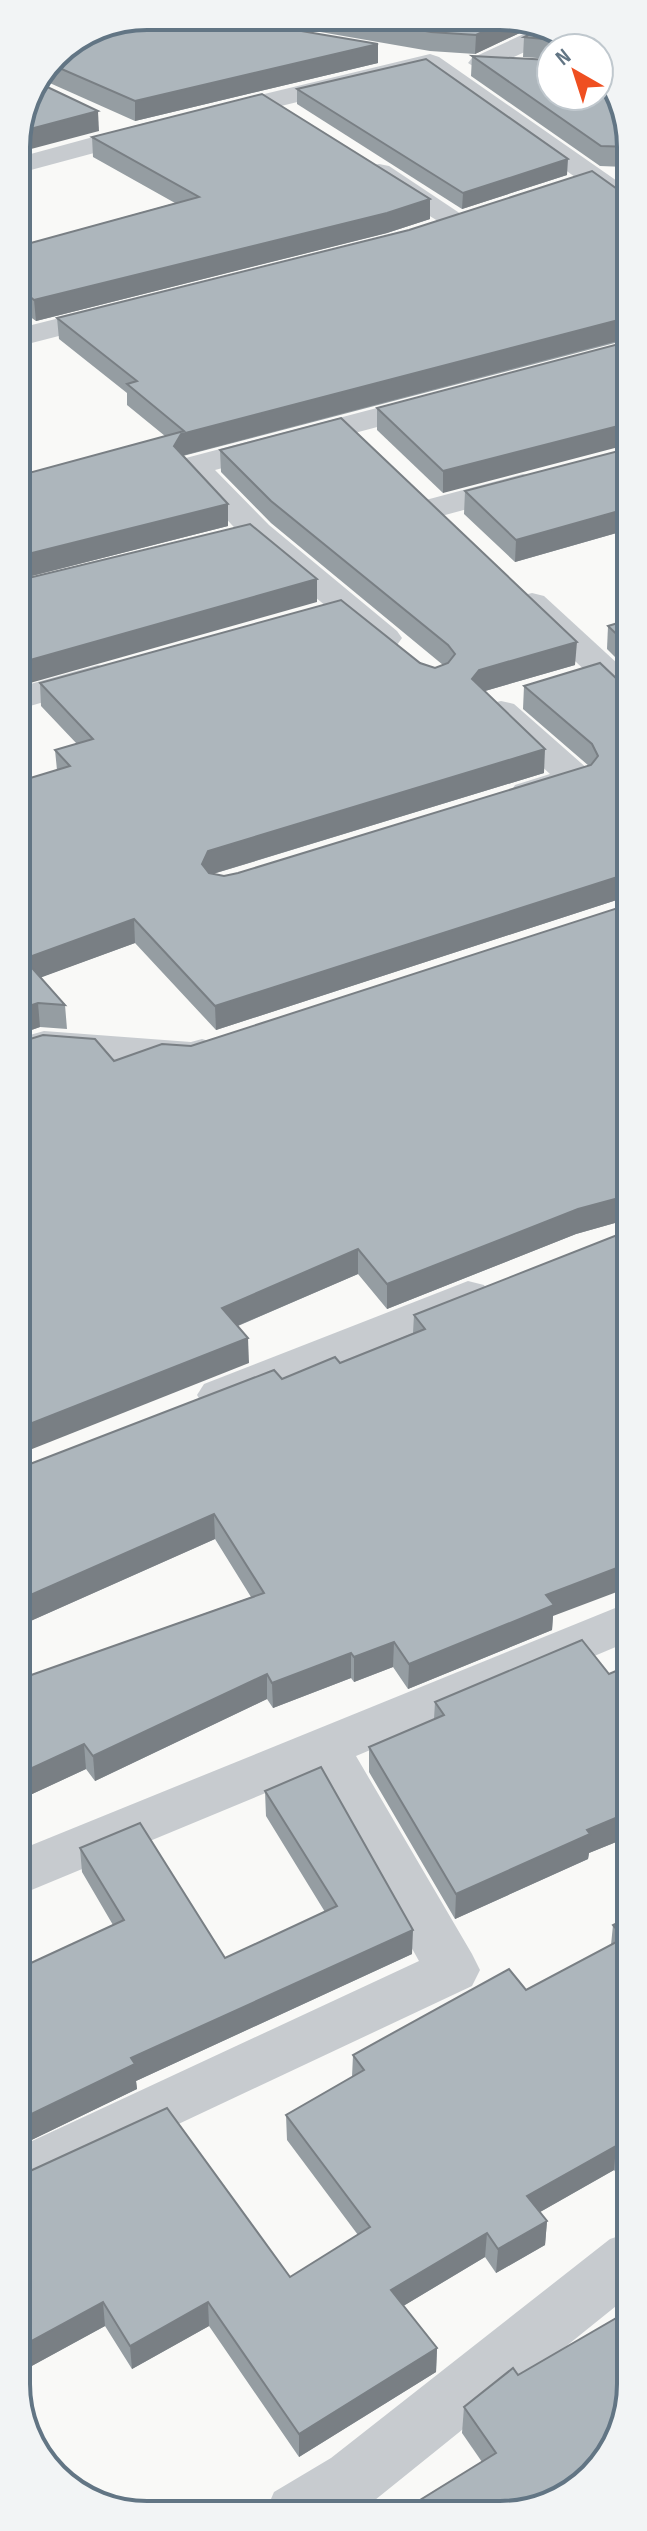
<svg xmlns="http://www.w3.org/2000/svg" width="647" height="2531" font-family="'Sofia Sans Condensed',sans-serif">
	<style>
		.lines { fill: none; stroke-linecap: round; stroke-linejoin: round }
		.minor { fill: #c7cbcf; fill-rule: evenodd }
		.wall { fill: #959da2 }
		.shaded-wall { fill: #797f84 }
		.building { fill: #adb6bc; stroke: #797f84; stroke-width: 2 }
		.rim { fill: none; stroke: #627584; stroke-width: 4 }
	</style>
	<rect width="100%" height="100%" fill="#f9f9f7"/>
	<g class="lines">
		<g class="minor">
			<path d="M541 26 559 36 490 68 481 71 468 63 472 58Z"/>
			<path d="M430 54 439 57 630 190V211L620 209 426 71 215 122 206 120 202 114 206 108Z"/>
			<path d="M152 121 161 123 165 129 161 135 16 174V158Z"/>
			<path d="M379 164 389 166 473 222 469 228H449L369 178 365 172 369 166Z"/>
			<path d="M115 304 125 307 130 313 125 319 16 347V329Z"/>
			<path d="M434 393 445 395 449 402 445 409 215 470 269 525 397 631 402 638 397 645 385 648 373 645 245 539 177 466 182 459Z"/>
			<path d="M523 474 534 477 539 484 534 491 434 518 422 515 418 508 422 501Z"/>
			<path d="M532 593 544 596 630 675V705L618 701 520 610 515 603 520 596Z"/>
			<path d="M98 665 110 669 116 676 110 683 16 710V688Z"/>
			<path d="M501 701 514 704 589 770 594 778 589 786 528 804 515 801 510 793 515 785 550 774 483 712 488 704Z"/>
			<path d="M44 1031 191 1042 202 1039 216 1043 222 1052 216 1061 191 1068 30 1053 24 1044 30 1035Z"/>
			<path d="M468 1281 484 1285 490 1296 484 1307 236 1406 220 1411 204 1406 197 1395 204 1384Z"/>
			<path d="M630 1602V1641L356 1756 472 1954 480 1970 472 1986 17 2200V2148L419 1961 314 1773 17 1896V1851Z"/>
			<path d="M631 2232V2294L375 2500 353 2513H265L274 2492 331 2458 610 2239Z"/>
		</g>
	</g>
	<g class="wall">
		<path d="M233 17 533 20 539 24 475 54 430 51Z"/>
		<path d="M544 27 578 48H551V59L523 57 524 37Z"/>
		<path d="M55 54 378 63 135 121 43 80Z"/>
		<path d="M472 56 630 130V187L624 182 625 167 600 166 471 76Z"/>
		<path d="M297 89 567 175 462 209 297 104Z"/>
		<path d="M92 137 430 219 387 233 36 321 29 316 16 319V247L175 203 93 157Z"/>
		<path d="M620 191 630 193V339L183 456 228 504V526L16 580V474L18 476 165 436 127 405V393L59 339 57 318Z"/>
		<path d="M630 341 443 493 377 430V408Z"/>
		<path d="M630 448V540L620 532 515 562 464 514 465 491Z"/>
		<path d="M220 450 575 665 485 691 544 773 213 874 224 876 238 873 589 766 523 709 524 686 618 680 630 683V897L629 896 216 1030 135 943 41 977 65 1005 67 1029 40 1027 17 1035V782L57 770 55 750 77 744 41 706 40 683 420 663 435 668 443 665 271 523 221 472Z"/>
		<path d="M630 622V672L607 649 608 626Z"/>
		<path d="M630 904V1220L629 1219 576 1234 387 1309 358 1274 238 1326 249 1363 114 1061 191 1046Z"/>
		<path d="M630 1230 553 1616 552 1630 408 1689 393 1667 354 1682 351 1678 273 1708 267 1699 95 1781 86 1769 17 1801V1680L251 1597 215 1539 17 1627V1469L282 1379 340 1363 413 1333 414 1315Z"/>
		<path d="M630 1665 631 1836 589 1853 588 1859 455 1919 369 1772V1747L434 1719 435 1702 609 1674Z"/>
		<path d="M265 1791 412 1954 136 2081 137 2089 17 2147V1968L18 1969 113 1925 82 1872 80 1848 225 1958 325 1912 266 1816Z"/>
		<path d="M631 1916V2192L614 2170 540 2212 547 2221 545 2245 496 2273 485 2257 403 2306 437 2348 436 2372 299 2457 209 2326 132 2369 105 2326 17 2374V2177L290 2277 358 2235 287 2140 286 2115 352 2077 353 2055 526 1990 611 1945 613 1925Z"/>
		<path d="M630 2332 631 2392 482 2462 462 2433 464 2407 518 2375Z"/>
	</g>
	<g class="shaded-wall">
		<path d="M508 20H533L539 24 475 54 476 35Z"/>
		<path d="M378 44V63L135 121V101Z"/>
		<path d="M98 111 99 131 16 153V139L19 132Z"/>
		<path d="M568 159 567 175 462 209 463 193Z"/>
		<path d="M430 199V219L387 233 36 321 34 300Z"/>
		<path d="M28 295 29 316 16 319V298Z"/>
		<path d="M630 317 629 338 181 456 174 446 181 434Z"/>
		<path d="M630 423V444L443 493V471Z"/>
		<path d="M228 504V526L16 580V557Z"/>
		<path d="M622 510 620 532 515 562 516 540Z"/>
		<path d="M317 579V602L16 687V664Z"/>
		<path d="M577 642 575 665 478 693 472 679 479 670Z"/>
		<path d="M545 749 544 773 209 875 202 864 208 851Z"/>
		<path d="M630 873 629 896 216 1030 215 1006Z"/>
		<path d="M134 919 135 943 26 983 24 959Z"/>
		<path d="M38 1003 40 1027 17 1035V1010Z"/>
		<path d="M630 1195 629 1219 576 1234 387 1309V1284L578 1209Z"/>
		<path d="M358 1249V1274L223 1332 222 1308Z"/>
		<path d="M248 1338 249 1363 17 1455V1429Z"/>
		<path d="M214 1514 215 1539 17 1627V1601Z"/>
		<path d="M630 1563V1587L553 1616 552 1630 408 1689 409 1664 546 1595Z"/>
		<path d="M394 1642 393 1667 354 1682V1657Z"/>
		<path d="M351 1653V1678L273 1708 272 1683Z"/>
		<path d="M267 1674V1699L95 1781 93 1756Z"/>
		<path d="M84 1744 86 1769 17 1801V1775Z"/>
		<path d="M630 1812 631 1836 589 1853 588 1859 455 1919 456 1894 587 1830Z"/>
		<path d="M413 1930 412 1954 136 2081 137 2089 17 2147V2121L131 2058Z"/>
		<path d="M616 2146 614 2170 526 2220 527 2196Z"/>
		<path d="M547 2221 545 2245 496 2273 498 2249Z"/>
		<path d="M487 2233 485 2257 390 2314 391 2290Z"/>
		<path d="M103 2302 105 2326 17 2374V2349Z"/>
		<path d="M208 2302 209 2326 132 2369 130 2346Z"/>
		<path d="M437 2348 436 2372 299 2457V2434Z"/>
	</g>
	<g class="building">
		<path d="M147 16 219 17 378 44 135 101 50 64 55 54Z"/>
		<path d="M352 18 508 20 476 35 431 32Z"/>
		<path d="M544 27 578 48H554V40L524 37Z"/>
		<path d="M472 56 551 60V96H599V62L630 130V147L601 146Z"/>
		<path d="M426 59 568 159 463 193 297 89Z"/>
		<path d="M41 84 98 111 19 132Z"/>
		<path d="M262 94 430 199 387 213 34 300 28 295 16 298V247L199 197 92 137Z"/>
		<path d="M592 171 620 191 630 193V317L181 434 174 446 228 504 16 557V474L18 476 184 431 127 384 137 381 57 318 409 230Z"/>
		<path d="M630 341V423L443 471 377 408Z"/>
		<path d="M341 418 577 642 479 670 472 679 545 749 208 851 202 864 209 873 224 876 238 873 591 765 598 756 592 744 524 686 600 663 618 680 630 683V873L215 1006 134 919 24 959 65 1005 38 1003 17 1010V782L70 766 55 750 93 739 40 683 341 600 420 663 435 668 448 663 455 654 448 645 271 501 220 450Z"/>
		<path d="M630 448V517L622 510 516 540 465 491Z"/>
		<path d="M250 524 317 579 16 664V581Z"/>
		<path d="M628 620 630 622V647L608 626Z"/>
		<path d="M630 904V1195L578 1209 387 1284 358 1249 222 1308 248 1338 17 1429V1043L43 1035 95 1039 114 1061 162 1044 191 1046Z"/>
		<path d="M630 1230V1563L546 1595 554 1605 409 1664 394 1642 354 1657 351 1653 272 1683 267 1674 93 1756 84 1744 17 1775V1680L264 1593 214 1514 17 1601V1469L274 1370 282 1379 335 1357 340 1363 425 1329 414 1315Z"/>
		<path d="M582 1640 609 1674 630 1665V1812L587 1830 590 1834 456 1894 369 1747 444 1715 435 1702Z"/>
		<path d="M321 1767 413 1930 131 2058 135 2064 17 2121V1968L18 1969 124 1920 80 1848 140 1823 225 1958 337 1906 265 1791Z"/>
		<path d="M631 1916V2164L616 2146 527 2196 547 2221 498 2249 487 2233 391 2290 437 2348 299 2434 208 2302 130 2346 103 2302 17 2349V2177L167 2108 290 2277 370 2227 286 2115 364 2070 353 2055 509 1969 526 1990 624 1938 613 1925Z"/>
		<path d="M618 2317 630 2332H631V2392L598 2471 517 2514 399 2513 496 2453 464 2407 513 2368 518 2375Z"/>
	</g>
	<path d="M0 0H647V2531H0ZM147 30H500A117 117 0 0 1 617 147V2384A117 117 0 0 1 500 2501H147A117 117 0 0 1 30 2384V147A117 117 0 0 1 147 30Z" fill="#f2f4f5" fill-rule="evenodd"/>
	<path class="rim" d="M147 30H500A117 117 0 0 1 617 147V2384A117 117 0 0 1 500 2501H147A117 117 0 0 1 30 2384V147A117 117 0 0 1 147 30Z"/>
	<g transform="translate(575 72) rotate(321)"><circle r="38" fill="#ffffff" stroke="#c0c8ce" stroke-width="2"/>
	<path d="M0-6L14 30L0 20L-14 30Z" fill="#ef4f21"/>
	<text y="-12" font-size="22" font-weight="bold" text-anchor="middle" fill="#627584">N</text>
	</g>
</svg>
